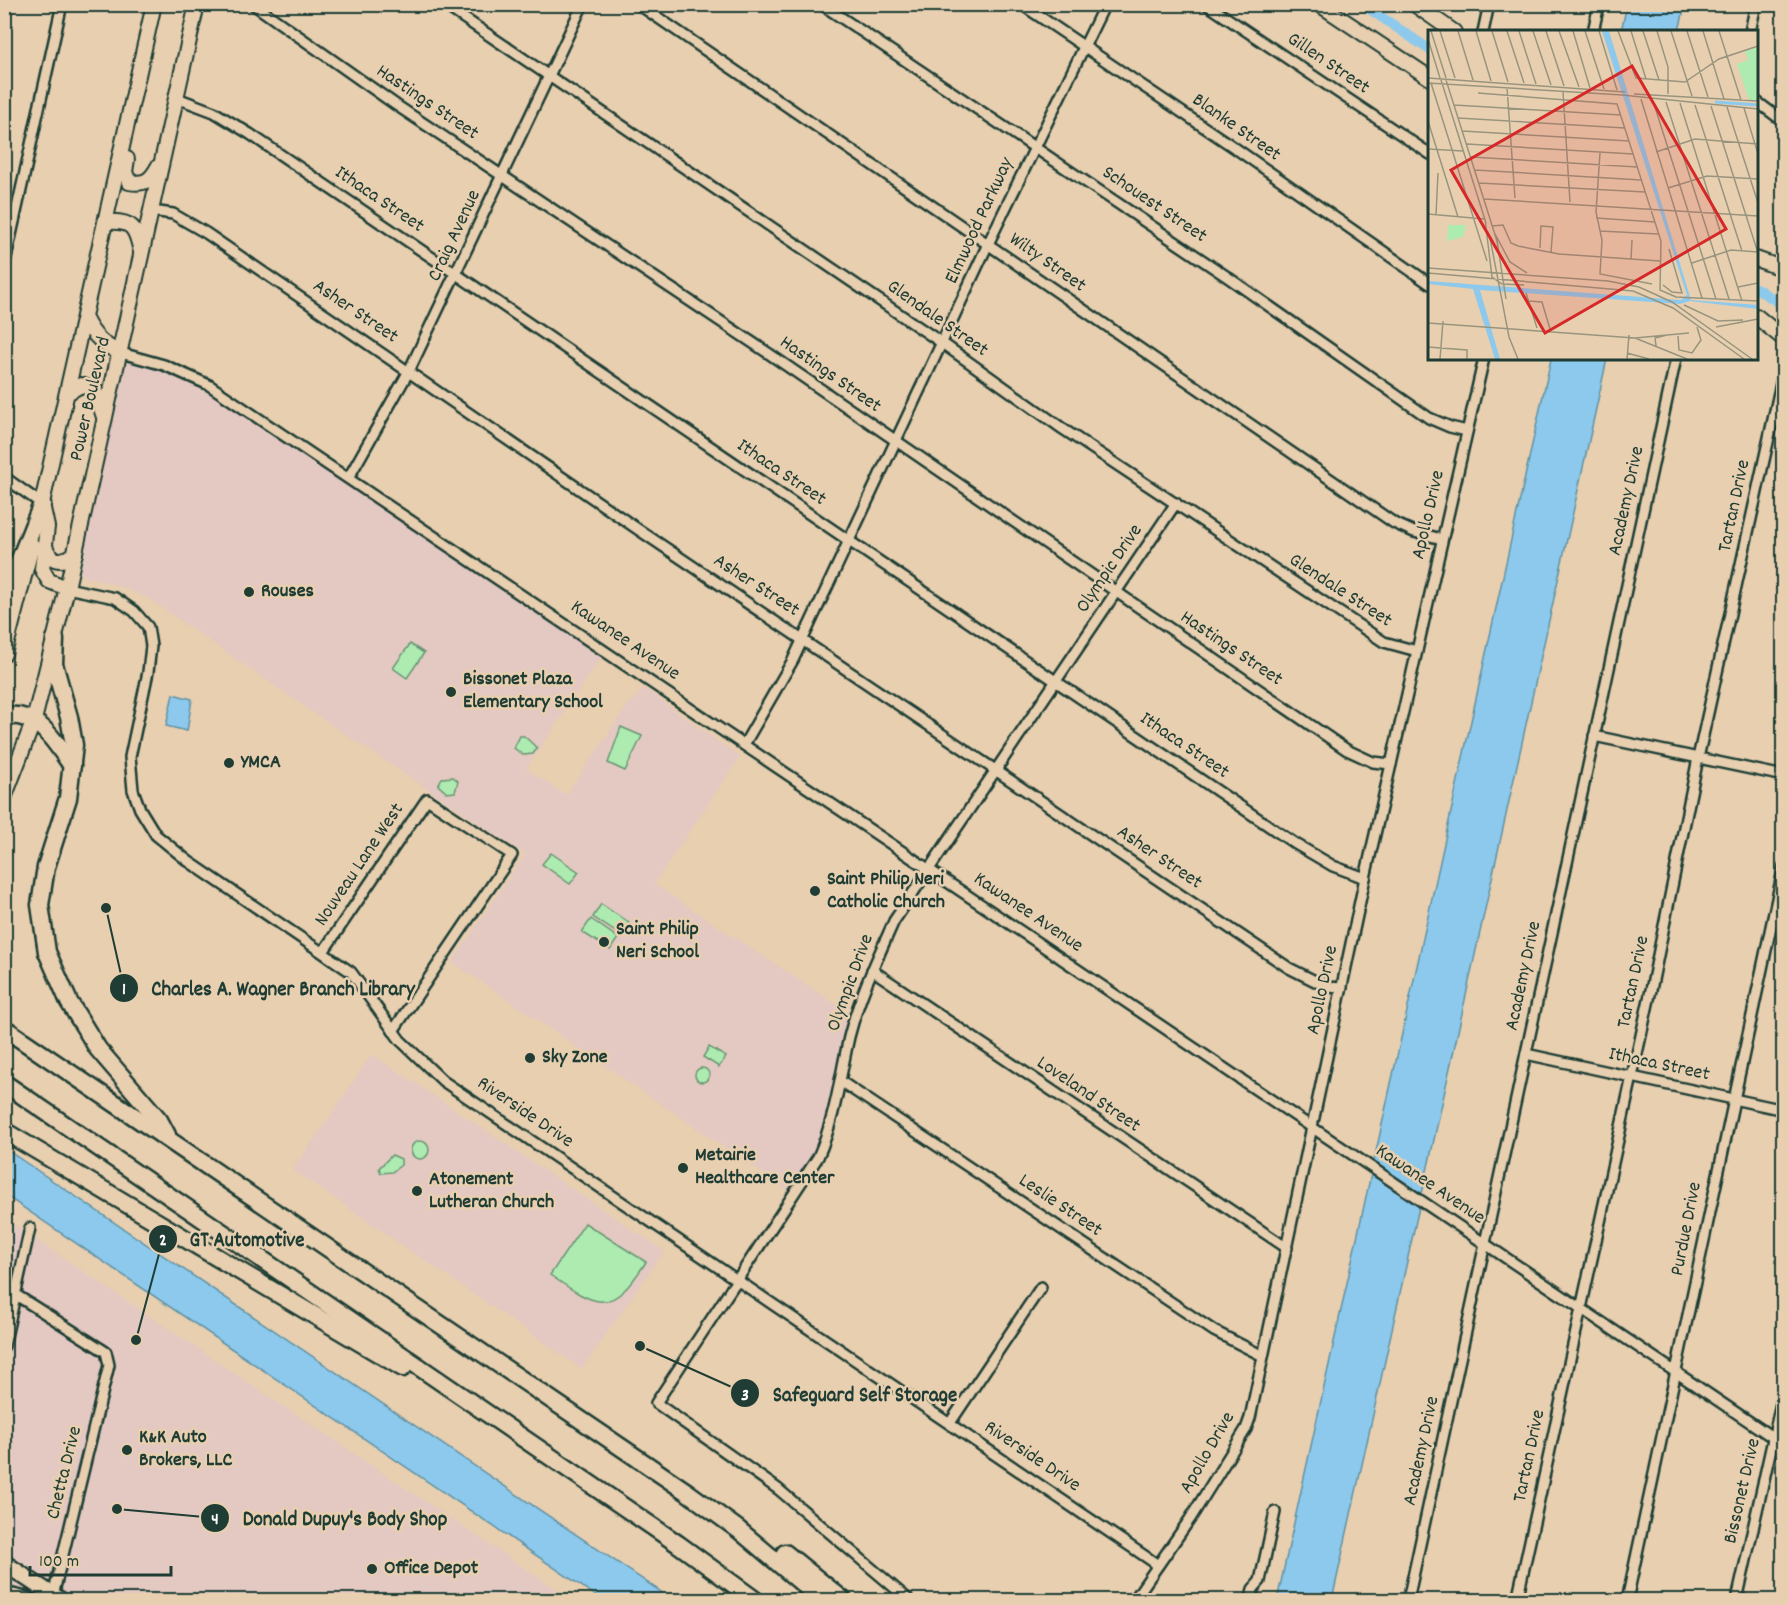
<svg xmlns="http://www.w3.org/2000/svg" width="1788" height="1605" font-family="Dekko,sans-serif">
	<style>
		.built { fill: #e3c9c1 }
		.green { fill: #aeebb1; stroke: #669472; stroke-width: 1.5 }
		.water { fill: #8cc9ec; stroke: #6091a2; stroke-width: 1.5 }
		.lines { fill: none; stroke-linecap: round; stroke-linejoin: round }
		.canal { stroke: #8cc9ec; stroke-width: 10 }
		.street-casing { stroke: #1f3d34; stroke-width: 14 }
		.secondary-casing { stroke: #1f3d34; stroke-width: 18 }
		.primary-casing { stroke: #1f3d34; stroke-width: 20 }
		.highway-casing { stroke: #1f3d34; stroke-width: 21 }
		.street { stroke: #e8cfb0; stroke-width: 9 }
		.secondary { stroke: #e8cfb0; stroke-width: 14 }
		.primary { stroke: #e8cfb0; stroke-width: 15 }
		.highway { stroke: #e8cfb0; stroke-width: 16 }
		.poi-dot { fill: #1f3d34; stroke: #e8cfb0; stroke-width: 2 }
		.labels { text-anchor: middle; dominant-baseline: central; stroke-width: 5; stroke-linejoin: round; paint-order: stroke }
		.street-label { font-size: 20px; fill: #1f3d34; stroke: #e8cfb0 }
		.poi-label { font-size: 20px; font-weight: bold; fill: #1f3d34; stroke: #e8cfb0; text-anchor: start }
		.inset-river { fill: none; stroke: #8cc9ec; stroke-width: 3 }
		.inset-road { fill: none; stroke: #98957e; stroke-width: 1.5 }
		.view { fill: #d62828; fill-opacity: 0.15; stroke: #d62828; stroke-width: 3 }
		.inset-edge { fill: none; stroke: #1f3d34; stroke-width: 3 }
		.leader { fill: none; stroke: #1f3d34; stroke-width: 2 }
		.callout-dot { fill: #1f3d34; stroke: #e8cfb0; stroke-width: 2 }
		.mark-label { font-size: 18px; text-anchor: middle; font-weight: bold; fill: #fff }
		.callout-label { font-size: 21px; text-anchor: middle; font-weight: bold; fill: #1f3d34; stroke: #e8cfb0; stroke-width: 5; stroke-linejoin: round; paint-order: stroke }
	</style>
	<rect width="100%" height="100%" fill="#e8cfb0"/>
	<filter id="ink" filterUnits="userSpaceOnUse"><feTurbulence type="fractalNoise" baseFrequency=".0167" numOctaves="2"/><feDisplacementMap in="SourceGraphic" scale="12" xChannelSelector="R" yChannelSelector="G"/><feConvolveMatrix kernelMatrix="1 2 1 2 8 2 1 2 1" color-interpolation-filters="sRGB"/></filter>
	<g filter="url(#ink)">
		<g class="built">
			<path d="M124 359 195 382 225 399 603 655 526 769 566 795 628 705 644 688 740 757 654 884 849 1013 818 1147 787 1190 452 962 525 854 312 712 149 599 116 585 74 573Z"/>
			<path d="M372 1054 664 1251 582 1369 293 1170Z"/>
			<path d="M5 1219 572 1600H5Z"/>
		</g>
		<g class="green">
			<path d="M410 644 424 653 407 678 393 668Z"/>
			<path d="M621 727 642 736 625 771 608 763Z"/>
			<path d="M520 736H524L537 748 533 754 523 755 514 748Z"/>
			<path d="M453 777 458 781 455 792 447 793 438 785 442 778Z"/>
			<path d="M551 853 579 872 570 884 542 864Z"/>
			<path d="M601 904 629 923 620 935 593 917Z"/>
			<path d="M591 919 618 938 610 950 582 932Z"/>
			<path d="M709 1047 726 1057 719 1067 703 1057Z"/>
			<circle cx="702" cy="1075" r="7"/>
			<circle cx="420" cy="1150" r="9"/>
			<path d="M392 1155 401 1159V1165L392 1172 381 1173 379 1168Z"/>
			<path d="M585 1223 646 1262C611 1316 598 1308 550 1275Z"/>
		</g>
		<g class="water">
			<path d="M1627 5H1685L1679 31H1621Z"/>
			<path d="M1551 359H1607L1332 1600H1277Z"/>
			<path d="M173 694 192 699 187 731 166 726Z"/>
			<path d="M4 1148 673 1600H602L5 1195Z"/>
		</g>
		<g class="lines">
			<g class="canal">
				<path d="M1365 6 1430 50"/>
				<path d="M1756 288 1784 306"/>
			</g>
			<defs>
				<g id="street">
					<path d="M253 4 396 105 768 353 1347 750 1373 762 1391 764"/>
					<path d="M443 4 942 343 1063 429 1384 642 1417 651"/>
					<path d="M638 4 1394 523 1414 532 1442 539"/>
					<path d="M821 4 1226 276 1429 418 1450 427 1467 431"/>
					<path d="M1021 4 1235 148 1430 284"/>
					<path d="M1206 4 1430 154"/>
					<path d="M1483 32 1489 4"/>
					<path d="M1593 32 1599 4"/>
					<path d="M1750 32 1756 4"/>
					<path d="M177 98 214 112 250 134 1294 843 1333 866 1365 878"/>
					<path d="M1756 101 1784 122"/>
					<path d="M152 211 173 214 206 233 639 530 1289 968 1327 987 1342 988"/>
					<path d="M4 267 62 4"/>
					<path d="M121 353 164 365 209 385 1784 1445"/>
					<path d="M4 477 42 504"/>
					<path d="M349 477 409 371 583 4"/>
					<path d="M67 588 115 598 134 611 148 627 151 646 148 672 130 757 133 790 140 809 156 835 188 861 351 972 400 1040 443 1081 1158 1565"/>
					<path d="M1594 736 1784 776"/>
					<path d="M745 743 793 660 988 244 1105 4"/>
					<path d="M323 952 427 799 512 855 393 1031"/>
					<path d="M872 970 1287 1248"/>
					<path d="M1526 1054 1784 1110"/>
					<path d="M840 1081 1214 1331 1263 1356"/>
					<path d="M16 1295 106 1352 109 1365 53 1596"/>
					<path d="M4 1346 30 1228"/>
					<path d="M950 1423 1041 1287"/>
					<path d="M909 1600 778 1489 656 1403 818 1157C835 1119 840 1077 849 1037 859 997 877 959 894 921L1176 503"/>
					<path d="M1134 1600 1190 1519 1246 1429 1250 1418 1365 878 1484 358"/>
					<path d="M1251 1600 1253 1589 1260 1581 1275 1512"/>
					<path d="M1408 1600 1676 358"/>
					<path d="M1517 1600 1651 990 1698 758 1784 370"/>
					<path d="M1627 1600 1784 866"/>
					<path d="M1737 1600 1784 1390"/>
				</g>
				<g id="secondary">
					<path d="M1319 4 1430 78"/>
					<path d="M1414 4 1454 32"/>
					<path d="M127 159 125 172 129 182C145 185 151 180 158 167"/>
					<path d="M106 222C132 220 136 227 141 252"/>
					<path d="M1756 259 1784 269"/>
					<path d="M1756 316 1784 339"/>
					<path d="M85 319C93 336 104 346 121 353"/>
					<path d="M69 392 81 385 95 390 104 417"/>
					<path d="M42 504 47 527 42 569 49 581 67 588"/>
					<path d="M40 512 154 4"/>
					<path d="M45 546C51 563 61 563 75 554"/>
					<path d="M4 654 32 545"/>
					<path d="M4 798 34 720 67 588 197 4"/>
				</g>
				<g id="primary">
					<path d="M4 1563 60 1600"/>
					<path d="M8 1596 26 1600"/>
				</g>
				<g id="highway">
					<path d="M4 599 42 504"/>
					<path d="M55 639 54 664 69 717 74 745 68 798 46 867 40 905 47 952 69 1002 98 1049 159 1120 167 1135"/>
					<path d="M4 716C39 711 55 742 72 766"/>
					<path d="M4 1028 687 1492 739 1530 822 1600"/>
					<path d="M4 1083 678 1544 755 1600"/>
					<path d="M4 1131 403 1368"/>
					<path d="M785 1553 843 1600"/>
				</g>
			</defs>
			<use href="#street" class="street-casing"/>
			<use href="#secondary" class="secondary-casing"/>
			<use href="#primary" class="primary-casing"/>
			<use href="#highway" class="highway-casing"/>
			<use href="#street" class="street"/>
			<use href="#secondary" class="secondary"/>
			<use href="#primary" class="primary"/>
			<use href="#highway" class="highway"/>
		</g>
	</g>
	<g class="poi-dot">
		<circle cx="249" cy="592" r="6"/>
		<circle cx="451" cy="692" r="6"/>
		<circle cx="229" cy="763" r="6"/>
		<circle cx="815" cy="891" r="6"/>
		<circle cx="604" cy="942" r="6"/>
		<circle cx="530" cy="1058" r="6"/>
		<circle cx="683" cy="1168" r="6"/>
		<circle cx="417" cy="1191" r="6"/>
		<circle cx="127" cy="1450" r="6"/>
		<circle cx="372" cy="1569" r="6"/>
	</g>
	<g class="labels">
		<g class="street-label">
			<text transform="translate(1328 64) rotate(34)">Gillen Street</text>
			<text transform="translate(427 103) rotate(34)">Hastings Street</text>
			<text transform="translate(1236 128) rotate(35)">Blanke Street</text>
			<text transform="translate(379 200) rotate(34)">Ithaca Street</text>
			<text transform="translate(1154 205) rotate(34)">Schouest Street</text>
			<text transform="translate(980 221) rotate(-65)">Elmwood Parkway</text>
			<text transform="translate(455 236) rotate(-65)">Craig Avenue</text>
			<text transform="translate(1047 263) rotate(35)">Wilty Street</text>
			<text transform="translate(355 312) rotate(34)">Asher Street</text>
			<text transform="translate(937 319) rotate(35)">Glendale Street</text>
			<text transform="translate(830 375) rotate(35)">Hastings Street</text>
			<text transform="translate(91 399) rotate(-77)">Power Boulevard</text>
			<text transform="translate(781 473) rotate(34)">Ithaca Street</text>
			<text transform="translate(1627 501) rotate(-78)">Academy Drive</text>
			<text transform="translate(1735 506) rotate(-78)">Tartan Drive</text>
			<text transform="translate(1429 515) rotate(-77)">Apollo Drive</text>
			<text transform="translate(1110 569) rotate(-56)">Olympic Drive</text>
			<text transform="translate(756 586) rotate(33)">Asher Street</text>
			<text transform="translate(1340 591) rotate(33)">Glendale Street</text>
			<text transform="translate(625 641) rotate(34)">Kawanee Avenue</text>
			<text transform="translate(1231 649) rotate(34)">Hastings Street</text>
			<text transform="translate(1184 746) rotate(34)">Ithaca Street</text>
			<text transform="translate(1159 858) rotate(34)">Asher Street</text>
			<text transform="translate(360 865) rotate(-56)">Nouveau Lane West</text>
			<text transform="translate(1028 913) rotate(34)">Kawanee Avenue</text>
			<text transform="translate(1524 976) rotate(-78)">Academy Drive</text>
			<text transform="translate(1634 982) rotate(-78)">Tartan Drive</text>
			<text transform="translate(851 983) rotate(-70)">Olympic Drive</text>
			<text transform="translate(1323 990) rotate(-78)">Apollo Drive</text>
			<text transform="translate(1659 1065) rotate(12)">Ithaca Street</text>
			<text transform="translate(1088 1095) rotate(34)">Loveland Street</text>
			<text transform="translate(525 1113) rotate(34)">Riverside Drive</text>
			<text transform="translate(1430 1185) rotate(34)">Kawanee Avenue</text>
			<text transform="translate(1060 1206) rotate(34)">Leslie Street</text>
			<text transform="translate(1687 1229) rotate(-79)">Purdue Drive</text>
			<text transform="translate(1422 1451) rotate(-78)">Academy Drive</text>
			<text transform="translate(1208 1453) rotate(-60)">Apollo Drive</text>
			<text transform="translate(1530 1456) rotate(-78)">Tartan Drive</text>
			<text transform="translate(1032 1457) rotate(34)">Riverside Drive</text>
			<text transform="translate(65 1473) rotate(-76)">Chetta Drive</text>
			<text transform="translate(1743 1491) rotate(-77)">Bissonet Drive</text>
		</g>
		<g class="poi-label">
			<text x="261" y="592">Rouses</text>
			<text x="463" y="680">Bissonet Plaza<tspan x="463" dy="23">Elementary School</tspan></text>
			<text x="241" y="763">YMCA</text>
			<text x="827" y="880">Saint Philip Neri<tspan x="827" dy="23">Catholic Church</tspan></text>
			<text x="616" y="930">Saint Philip<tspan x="616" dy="23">Neri School</tspan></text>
			<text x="542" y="1058">Sky Zone</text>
			<text x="695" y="1156">Metairie<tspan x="695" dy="23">Healthcare Center</tspan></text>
			<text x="429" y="1180">Atonement<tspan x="429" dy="23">Lutheran Church</tspan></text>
			<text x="139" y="1438">K&amp;K Auto<tspan x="139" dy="23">Brokers, LLC</tspan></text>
			<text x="384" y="1569">Office Depot</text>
		</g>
	</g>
	<g transform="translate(1428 30)">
		<rect width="330" height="330" fill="#e8cfb0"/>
		<path d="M330 17V70H321L309 34 320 30 317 21ZM20 195H38L35 207 19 211Z" fill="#aeebb1"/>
		<path d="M174 1H181L263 270 330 275V279L262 271 252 274 52 260 72 329H67L45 259 0 254V251L253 270 259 265Z" fill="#8cc9ec"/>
		<path class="inset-river" d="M287 72 330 75"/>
		<path class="inset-road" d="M3 1 18 48M12 1 27 48M30 1 45 50M48 1 63 51M64 1 80 52M79 1 96 53M91 1 108 54M105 1 123 55M118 1 136 56M131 1 151 57M145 1 162 58M157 1 176 59M171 1 189 60M190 1 208 48 257 52 291 29 330 16M203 1 218 49M215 1 231 50M229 1 240 37V64M243 1 264 66M259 1 280 67M275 1 296 69M291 1 313 70M0 9 12 48M0 48 197 62M13 50 58 193M18 50 69 211 78 269M0 53 194 65 330 79M3 53 59 231M79 58 87 168M135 62 142 172M50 63 189 74 233 211 232 260 248 267 330 271M206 64 330 71M213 69 274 268M225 71 288 269M238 72 301 269M252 73 314 271M26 75 193 85M267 75 314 221M283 76 330 223M299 77 330 173M316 78 330 124M30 88 197 98M0 91 30 187M34 101 201 111M39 114 205 124M0 119 35 121M228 122 267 109 330 114M172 123 168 182 174 210 172 244 224 254M43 127 209 137M47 140 213 150M51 153 217 162M240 158 279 146 330 149M56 169 330 186M0 184 56 189M8 185 10 143M168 188 227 192M57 189 64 247 74 254 96 255M64 196 75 195 83 213 90 216 131 224 232 231M172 201 230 204M66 202 82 232 99 243M62 208 81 307 90 329M112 218 113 196 125 197 123 222M203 229 204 210M264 233 303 220 330 222M0 238 180 251 211 257 244 272 324 329M0 243 205 261 245 278 316 329M235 255 244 262 254 263 241 219M310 257 330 253M98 263 109 298M101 271 114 272 122 299M256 275 290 291 315 290M0 293 207 308 261 303M288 297 330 289M250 306 251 320 264 323 273 310 269 297M207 308 259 329M228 316 227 308 239 305M0 317 39 320V329M199 323 221 329M12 329 15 291M199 329 201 305"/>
		<path class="view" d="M204 36 298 199 117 303 23 140Z"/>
		<rect width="330" height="330" class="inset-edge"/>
	</g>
	<path class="leader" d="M106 908L124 988M136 1340L163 1239M640 1346L745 1393M117 1509L215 1518"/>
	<g class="callout-dot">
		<circle cx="106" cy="908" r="6"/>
		<circle cx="136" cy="1340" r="6"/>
		<circle cx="640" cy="1346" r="6"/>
		<circle cx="117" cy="1509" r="6"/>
		<circle cx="124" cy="988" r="15"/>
		<circle cx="163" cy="1239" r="15"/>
		<circle cx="745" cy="1393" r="15"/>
		<circle cx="215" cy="1518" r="15"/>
	</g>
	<g class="mark-label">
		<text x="124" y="994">1</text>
		<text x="163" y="1245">2</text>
		<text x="745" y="1400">3</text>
		<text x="215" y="1524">4</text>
	</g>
	<g class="callout-label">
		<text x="283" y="995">Charles A. Wagner Branch Library</text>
		<text x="247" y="1246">GT Automotive</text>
		<text x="865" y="1401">Safeguard Self Storage</text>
		<text x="345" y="1525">Donald Dupuy's Body Shop</text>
	</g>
	<rect width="1788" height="1605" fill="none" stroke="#e8cfb0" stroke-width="24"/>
	<rect x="12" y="12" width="1764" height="1581" fill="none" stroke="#1f3d34" stroke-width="2" filter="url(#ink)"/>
	<path d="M30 1566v9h141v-9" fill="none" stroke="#1f3d34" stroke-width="3"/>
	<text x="39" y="1566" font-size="18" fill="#1f3d34" stroke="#e8cfb0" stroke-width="4.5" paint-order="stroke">100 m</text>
</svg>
